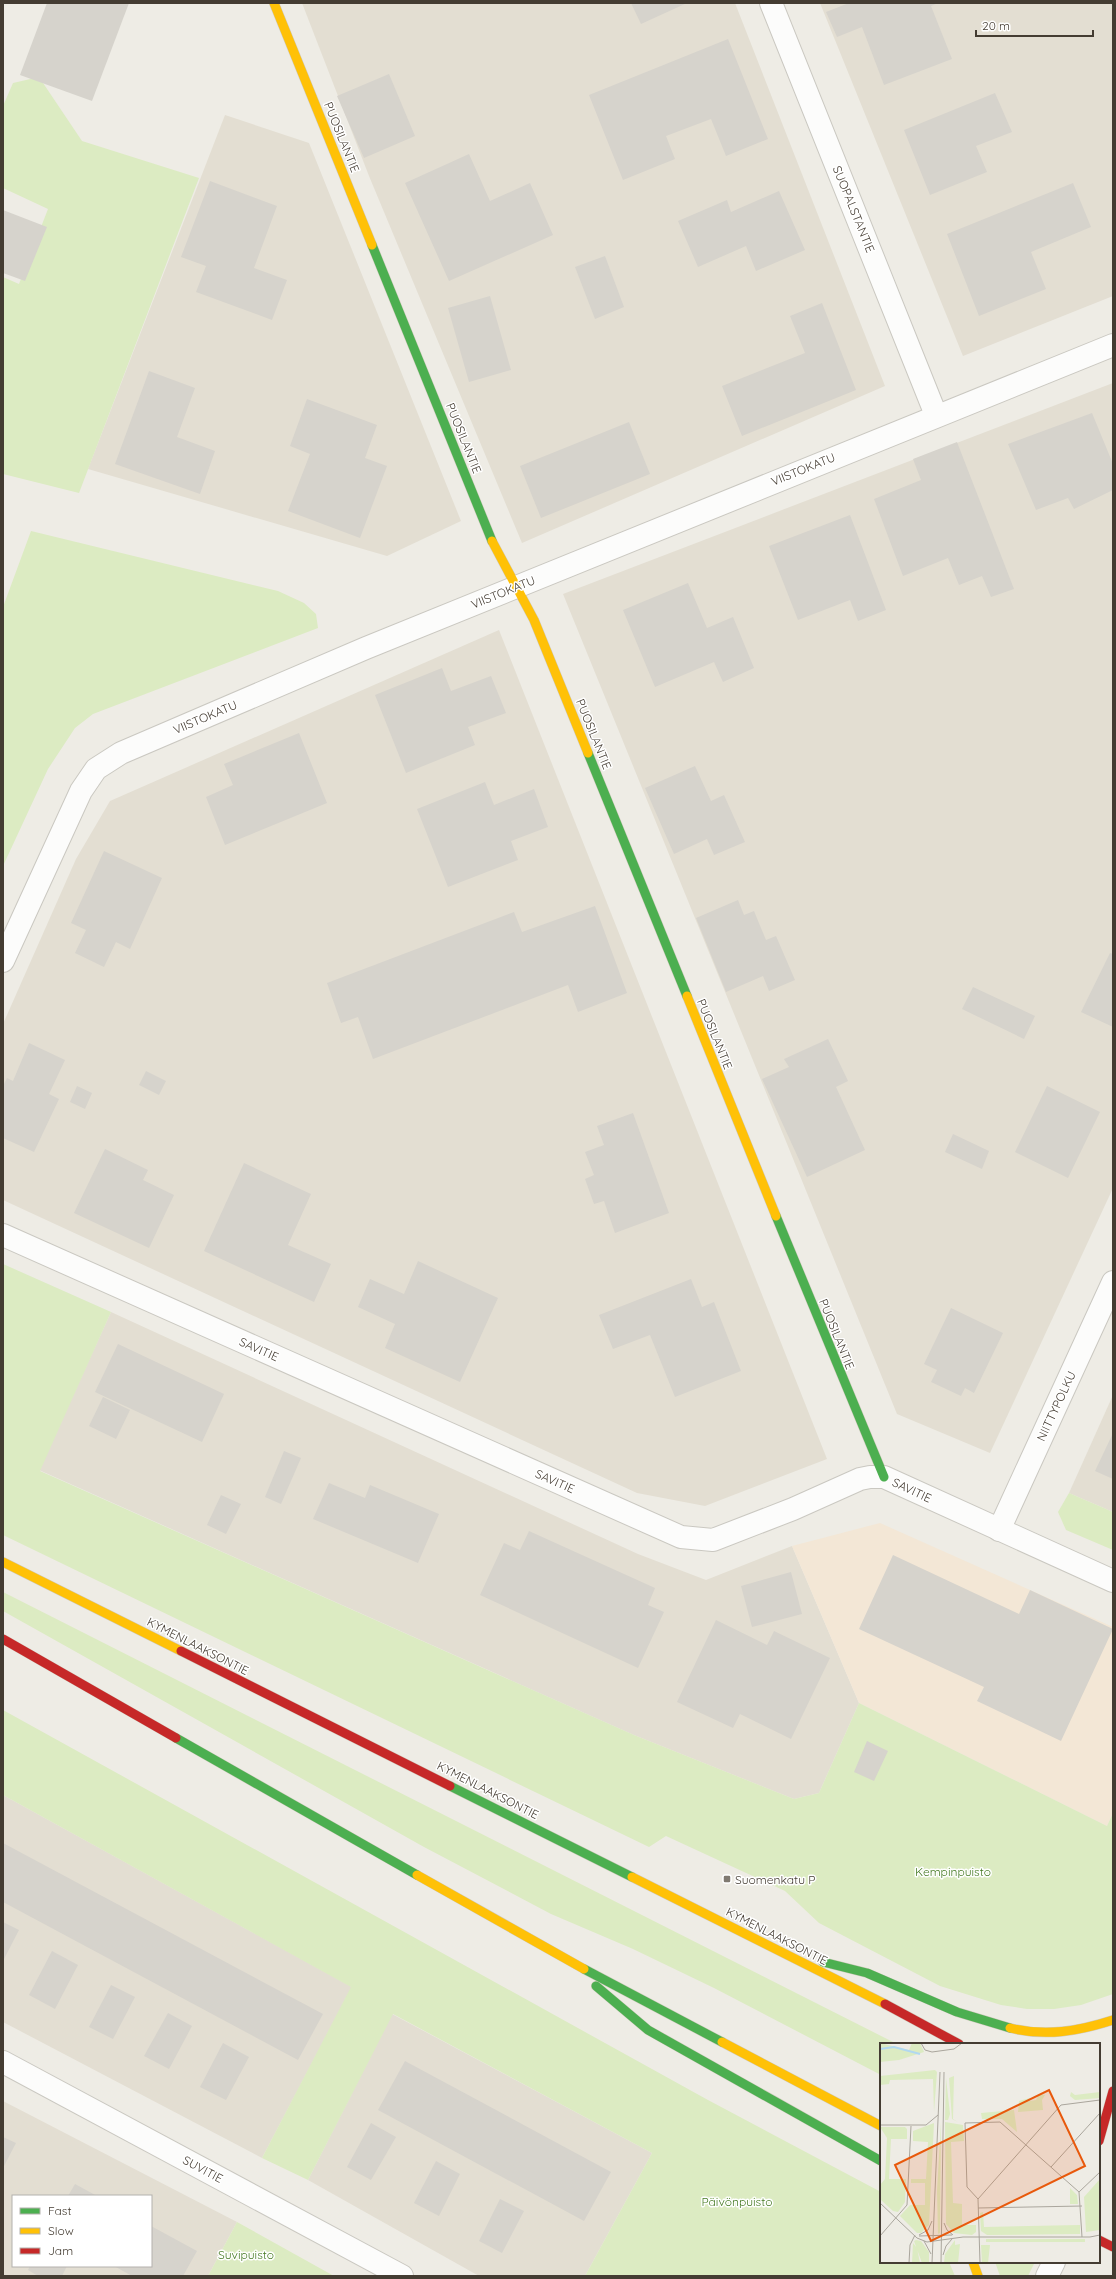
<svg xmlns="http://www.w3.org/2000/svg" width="1116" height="2279" font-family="Quicksand,sans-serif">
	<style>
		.residential { fill: #e3ded2; fill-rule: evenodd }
		.commercial { fill: #f3e7d6 }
		.green { fill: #dcebc2 }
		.building { fill: #d6d3cc }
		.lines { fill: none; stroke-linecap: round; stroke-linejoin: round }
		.street-casing { stroke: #cac8c1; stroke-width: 24 }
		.fast-casing { stroke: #cfcabc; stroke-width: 10 }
		.slow-casing { stroke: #cfcabc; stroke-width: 10 }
		.jam-casing { stroke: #cfcabc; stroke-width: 10 }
		.street { stroke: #fcfcfb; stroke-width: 22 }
		.fast { stroke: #4caf50; stroke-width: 9 }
		.slow { stroke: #ffc107; stroke-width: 9 }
		.jam { stroke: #c62828; stroke-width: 9 }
		.poi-dot { fill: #807a71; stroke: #fff; stroke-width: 1.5 }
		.labels { text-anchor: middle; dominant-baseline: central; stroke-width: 3; stroke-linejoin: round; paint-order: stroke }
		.street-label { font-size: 12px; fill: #443c32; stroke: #fff }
		.park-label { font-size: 12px; fill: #447921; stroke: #fff }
		.poi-label { font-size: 12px; fill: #443c32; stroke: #fff; text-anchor: start }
		.inset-river { fill: none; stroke: #b1d8f0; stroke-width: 2 }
		.inset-road { fill: none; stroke: #aaa69d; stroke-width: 1 }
		.view { fill: #e8590c; fill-opacity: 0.15; stroke: #e8590c; stroke-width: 2 }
		.inset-edge { fill: none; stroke: #443c32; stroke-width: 2 }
	</style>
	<rect width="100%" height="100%" fill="#eeece5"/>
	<g class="residential">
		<path d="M302 3H735L885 386 522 543 369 176Z"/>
		<path d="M820 3H1113V296L963 356Z"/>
		<path d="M225 115 309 143 461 521 387 556 88 469Z"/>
		<path d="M1113 383V1188L990 1453 897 1414 563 594Z"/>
		<path d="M499 630 827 1459 705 1506 637 1493 3 1200V1024L76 859 110 801Z"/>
		<path d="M111 1312 638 1554 706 1580 792 1546 859 1703 819 1793 794 1799 634 1735 39 1470Z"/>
		<path d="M1113 1395V1512L1069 1493Z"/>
		<path d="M3 1795 352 1987 262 2158 3 2022Z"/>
		<path d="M392 2014 652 2153 585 2276H479L308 2180Z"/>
		<path d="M3 2101 237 2222 208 2276H3ZM13 2196H151V2266H13Z"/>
	</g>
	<path class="commercial" d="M880 1523 1113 1627V1813L1107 1826 859 1703 792 1546Z"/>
	<g class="green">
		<path d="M39 77 82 141 199 178 79 493 3 474V277L19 284 48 209 3 188V106L13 83Z"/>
		<path d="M31 531 278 591 304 603 316 614 318 628 93 714 75 728 48 769 3 866V607Z"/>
		<path d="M3 1264 111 1312 40 1471 634 1735 794 1799 819 1793 859 1703 1107 1826 1113 1813V1994L1081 2005 1054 2009H1027L1001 2005 940 1986 819 1923 785 1891 666 1836 649 1847 3 1535Z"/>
		<path d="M1069 1493 1113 1512V1550L1066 1530 1058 1512Z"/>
		<path d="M3 1592 897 2044H881V2075L714 1988 633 1949 551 1914 424 1847 3 1611Z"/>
		<path d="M3 1710 708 2100 881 2192V2262H949L955 2276H585L652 2153 393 2014 308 2180 262 2158 351 1987 3 1795Z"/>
		<path d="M237 2222 334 2276H208Z"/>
		<path d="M995 2262H1035L1028 2276H1000Z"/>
	</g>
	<g class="building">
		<path d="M47 3H129L92 101 20 75Z"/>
		<path d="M631 3H687L641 24Z"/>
		<path d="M849 3H938L931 6 952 59 884 85 862 27 837 37 826 12Z"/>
		<path d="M728 39 768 139 726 156 711 119 666 136 675 159 623 180 589 95Z"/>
		<path d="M389 74 415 136 364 158 337 96Z"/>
		<path d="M995 93 1012 132 976 146 987 172 930 195 904 130Z"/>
		<path d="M469 154 490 201 530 183 553 235 449 281 405 183Z"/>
		<path d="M210 181 277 206 254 268 287 280 272 320 196 292 206 266 181 257Z"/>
		<path d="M1073 183 1091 227 1031 252 1046 289 979 316 947 234Z"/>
		<path d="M779 191 805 250 756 271 746 246 698 267 678 221 727 200 731 212Z"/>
		<path d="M3 210 47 227 25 281 3 273Z"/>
		<path d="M605 256 624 307 595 319 575 267Z"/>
		<path d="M490 296 511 370 469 382 448 308Z"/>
		<path d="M822 303 856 390 742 436 722 386 805 353 790 316Z"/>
		<path d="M149 371 195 388 177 437 215 451 200 494 115 464Z"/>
		<path d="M307 399 377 425 365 458 387 466 360 538 288 511 310 454 290 446Z"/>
		<path d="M1092 413 1113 464V490L1074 509 1068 498 1036 510 1008 444Z"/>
		<path d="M629 422 650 474 541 518 520 466Z"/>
		<path d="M957 442 1014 589 991 597 982 576 959 585 948 558 903 576 874 499 921 480 913 459Z"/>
		<path d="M850 515 886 610 858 621 850 600 798 620 769 546Z"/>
		<path d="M688 583 707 628 733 617 754 668 723 682 714 662 655 687 623 610Z"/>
		<path d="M442 668 451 691 491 676 506 713 468 727 475 745 406 773 375 695Z"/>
		<path d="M299 733 327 803 225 845 206 797 233 785 224 764Z"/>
		<path d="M695 766 711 801 724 795 745 842 714 855 707 839 674 854 645 788Z"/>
		<path d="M485 782 494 805 534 789 548 827 511 841 518 860 448 887 417 809Z"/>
		<path d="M104 851 162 878 130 949 116 942 104 967 75 953 86 930 71 923Z"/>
		<path d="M738 900 744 915 754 911 766 940 776 936 795 980 769 991 763 976 726 992 696 918Z"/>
		<path d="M595 906 627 993 578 1012 568 985 373 1059 358 1017 341 1023 327 983 514 912 522 932Z"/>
		<path d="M1110 953 1113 954V1027L1081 1012Z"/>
		<path d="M973 987 1035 1016 1024 1039 962 1009Z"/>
		<path d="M828 1039 848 1081 836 1087 865 1150 807 1177 762 1079 789 1067 784 1059Z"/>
		<path d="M29 1043 65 1060 49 1094 59 1099 34 1152 3 1138V1086L7 1078 13 1081Z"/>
		<path d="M146 1071 166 1081 159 1095 139 1085Z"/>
		<path d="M77 1086 92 1093 85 1109 70 1102Z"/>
		<path d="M1047 1086 1100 1112 1068 1178 1015 1152Z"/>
		<path d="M633 1113 669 1213 615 1233 604 1201 594 1204 585 1179 594 1175 585 1152 604 1145 597 1126Z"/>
		<path d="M953 1134 989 1151 982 1169 945 1152Z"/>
		<path d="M105 1149 148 1170 143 1180 174 1195 149 1248 74 1213Z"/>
		<path d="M244 1163 311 1194 288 1245 331 1264 314 1302 204 1251Z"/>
		<path d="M418 1261 498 1298 460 1382 385 1348 395 1324 358 1307 370 1279 404 1294Z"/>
		<path d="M691 1279 702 1307 714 1302 741 1371 675 1397 650 1335 613 1349 599 1315Z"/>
		<path d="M951 1308 1003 1333 974 1393 965 1388 961 1396 931 1382 937 1370 924 1364Z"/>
		<path d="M118 1344 224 1394 202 1442 95 1392Z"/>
		<path d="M103 1397 130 1410 116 1439 89 1426Z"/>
		<path d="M1113 1433V1479L1095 1471Z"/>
		<path d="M284 1451 301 1458 281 1504 265 1497Z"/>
		<path d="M329 1483 365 1498 370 1485 439 1514 418 1563 313 1519Z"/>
		<path d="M221 1495 241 1504 226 1534 207 1525Z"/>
		<path d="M529 1531 655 1588 648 1605 664 1612 638 1668 480 1595 504 1543 520 1550Z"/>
		<path d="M893 1555 1019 1614 1030 1590 1113 1629 1061 1741 977 1701 984 1687 859 1629Z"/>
		<path d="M791 1572 802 1614 752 1627 741 1586Z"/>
		<path d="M716 1620 767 1645 774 1631 830 1658 791 1739 740 1714 733 1728 677 1702Z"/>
		<path d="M867 1741 888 1751 874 1781 854 1772Z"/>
		<path d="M3 1843 323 2014 298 2060 3 1902Z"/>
		<path d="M3 1922 19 1930 3 1961Z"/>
		<path d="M52 1951 78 1965 55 2009 29 1995Z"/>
		<path d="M111 1985 135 1997 113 2039 89 2027Z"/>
		<path d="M168 2013 192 2026 169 2069 144 2056Z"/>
		<path d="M223 2043 249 2057 226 2100 200 2087Z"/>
		<path d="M405 2061 611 2172 584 2221 378 2110Z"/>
		<path d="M371 2123 396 2137 371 2180 347 2167Z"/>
		<path d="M3 2137 16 2143 3 2168Z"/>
		<path d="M436 2161 460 2174 439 2216 414 2203Z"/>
		<path d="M75 2184 97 2196H68Z"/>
		<path d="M500 2199 524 2211 502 2253 479 2241Z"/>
		<path d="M151 2226 197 2251 183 2276H132L114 2266H151Z"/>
		<path d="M30 2266H67L62 2276H38L28 2270Z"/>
	</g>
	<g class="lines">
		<defs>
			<g id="street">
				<path d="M771 3 936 415"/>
				<path d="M3 961 81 791 96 769 121 753 366 648 1113 345"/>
				<path d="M3 1235 681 1537 713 1540 793 1509 860 1479 870 1477H884L1113 1581"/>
				<path d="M999 1530 1113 1282"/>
				<path d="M3 2062 402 2276"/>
				<path d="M1047 2276 1054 2262"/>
			</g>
			<g id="fast">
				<path d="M372 245 492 541"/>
				<path d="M588 753 687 996"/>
				<path d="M776 1216 884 1477"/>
				<path d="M176 1738 417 1875"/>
				<path d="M450 1786 632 1877"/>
				<path d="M823 1962 867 1973 957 2012 1010 2028"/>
				<path d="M584 1969 722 2042"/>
				<path d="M596 1986 648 2030 881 2161"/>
			</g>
			<g id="slow">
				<path d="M274 3 372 245"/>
				<path d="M492 541 534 620 588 753"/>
				<path d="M687 996 776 1216"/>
				<path d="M3 1562 181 1651"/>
				<path d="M417 1875 584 1969"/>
				<path d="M632 1877 885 2004"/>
				<path d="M1010 2028C1046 2037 1079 2031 1113 2020"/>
				<path d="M722 2042 881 2126"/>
				<path d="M973 2262 978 2276"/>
			</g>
			<g id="jam">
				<path d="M3 1639 176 1738"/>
				<path d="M181 1651 450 1786"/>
				<path d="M885 2004 959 2044"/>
				<path d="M1099 2141 1113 2091"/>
				<path d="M1099 2240 1113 2247"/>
			</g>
		</defs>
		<use href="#street" class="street-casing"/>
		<use href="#fast" class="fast-casing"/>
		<use href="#slow" class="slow-casing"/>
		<use href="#jam" class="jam-casing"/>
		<use href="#street" class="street"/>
		<use href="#fast" class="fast"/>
		<use href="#slow" class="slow"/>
		<use href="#jam" class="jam"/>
	</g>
	<rect class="poi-dot" x="723" y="1875" width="8" height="8" rx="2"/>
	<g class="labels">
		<g class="street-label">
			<text transform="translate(342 137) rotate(68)">PUOSILANTIE</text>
			<text transform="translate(854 209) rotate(68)">SUOPALSTANTIE</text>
			<text transform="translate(464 438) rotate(68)">PUOSILANTIE</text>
			<text transform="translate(803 469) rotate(-22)">VIISTOKATU</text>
			<text transform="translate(503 592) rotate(-22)">VIISTOKATU</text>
			<text transform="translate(205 717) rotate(-23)">VIISTOKATU</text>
			<text transform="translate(594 734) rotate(68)">PUOSILANTIE</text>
			<text transform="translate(715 1034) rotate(68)">PUOSILANTIE</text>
			<text transform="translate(837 1334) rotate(68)">PUOSILANTIE</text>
			<text transform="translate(259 1349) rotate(24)">SAVITIE</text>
			<text transform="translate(1056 1406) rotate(-65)">NIITTYPOLKU</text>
			<text transform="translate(555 1481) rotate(24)">SAVITIE</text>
			<text transform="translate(912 1490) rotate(25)">SAVITIE</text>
			<text transform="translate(198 1646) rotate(27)">KYMENLAAKSONTIE</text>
			<text transform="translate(488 1790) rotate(27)">KYMENLAAKSONTIE</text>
			<text transform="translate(777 1936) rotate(27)">KYMENLAAKSONTIE</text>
			<text transform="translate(203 2169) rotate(28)">SUVITIE</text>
		</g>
		<g class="park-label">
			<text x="953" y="1871">Kempinpuisto</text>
			<text x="737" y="2201">Päivönpuisto</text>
			<text x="246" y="2254">Suvipuisto</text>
		</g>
		<g class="poi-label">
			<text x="735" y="1879">Suomenkatu P</text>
		</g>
	</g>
	<g transform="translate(880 2043)">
		<rect width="220" height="220" fill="#eeece5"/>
		<path d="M0 0 29 7 32 0H40L44 9 19 17 0 19ZM55 27 57 29 54 69 53 36 10 37 9 41 0 42V33ZM74 33 73 76 78 79 72 76 69 35ZM66 35 70 71 68 77H65ZM191 49 195 52 220 49V55L195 57 190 53ZM159 51 165 52 162 57 163 67 138 69 139 58 150 55V58L156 57ZM134 67 137 89 122 76H102L101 70ZM61 79 60 190 58 191 57 148ZM65 79 83 82 84 98 71 99 73 160 82 161V182H96V189L92 192 74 190 66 181ZM54 80 49 182 41 190H37L20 173 30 162H45V140H31V136H46L48 99 33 98V88ZM0 84H25L27 86V96H11L9 136H26L25 159 18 169 13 168 0 156V142L5 136 7 95ZM220 136V187L206 189 204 154ZM190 145 197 152 198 161H190ZM103 169 104 184 200 182V191L107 192 101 188 100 170ZM106 196H205V199H106ZM36 197 41 198 49 209V220H42L34 198ZM75 197V202L80 201 78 220H64L65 211ZM33 200 37 205 40 220H32ZM101 202H110L108 220H102Z" fill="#dcebc2"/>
		<path class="inset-river" d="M0 6 14 4 40 11"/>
		<path class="inset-road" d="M41 0 45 7 52 9 74 6 82 0M0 82H46L58 72M171 124 220 70M98 156 181 62 220 57M0 160 37 195 47 199 83 194H210L220 192M98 165 202 163M64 180 67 187 73 192M39 192 48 187 52 178M0 193 27 162 31 83M39 193 72 192M202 194 199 149 220 129M44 198 51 211M63 212 66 203 72 196M29 220 30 202 35 192M52 220 60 29M61 220 64 29M100 220 98 156 87 144 85 80 120 79 199 149"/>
		<path class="view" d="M169 47 205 123 51 198 15 122Z"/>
		<rect width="220" height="220" class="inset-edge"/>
	</g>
	<rect width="1116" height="2279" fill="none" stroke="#443c32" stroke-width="8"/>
	<rect x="12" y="2195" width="140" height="72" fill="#ffffff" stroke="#b4b1ad"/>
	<rect x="20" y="2208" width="20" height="6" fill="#4caf50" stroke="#b4b1ad"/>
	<text x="48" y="2215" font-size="12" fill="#443c32">Fast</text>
	<rect x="20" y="2228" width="20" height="6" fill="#ffc107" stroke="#b4b1ad"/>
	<text x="48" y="2235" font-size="12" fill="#443c32">Slow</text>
	<rect x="20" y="2248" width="20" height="6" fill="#c62828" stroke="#b4b1ad"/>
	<text x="48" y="2255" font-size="12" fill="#443c32">Jam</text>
	<path d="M976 30v6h117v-6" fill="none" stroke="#443c32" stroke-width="2"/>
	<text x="982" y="30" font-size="12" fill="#443c32" stroke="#ffffff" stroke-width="3" paint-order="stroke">20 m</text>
</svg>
